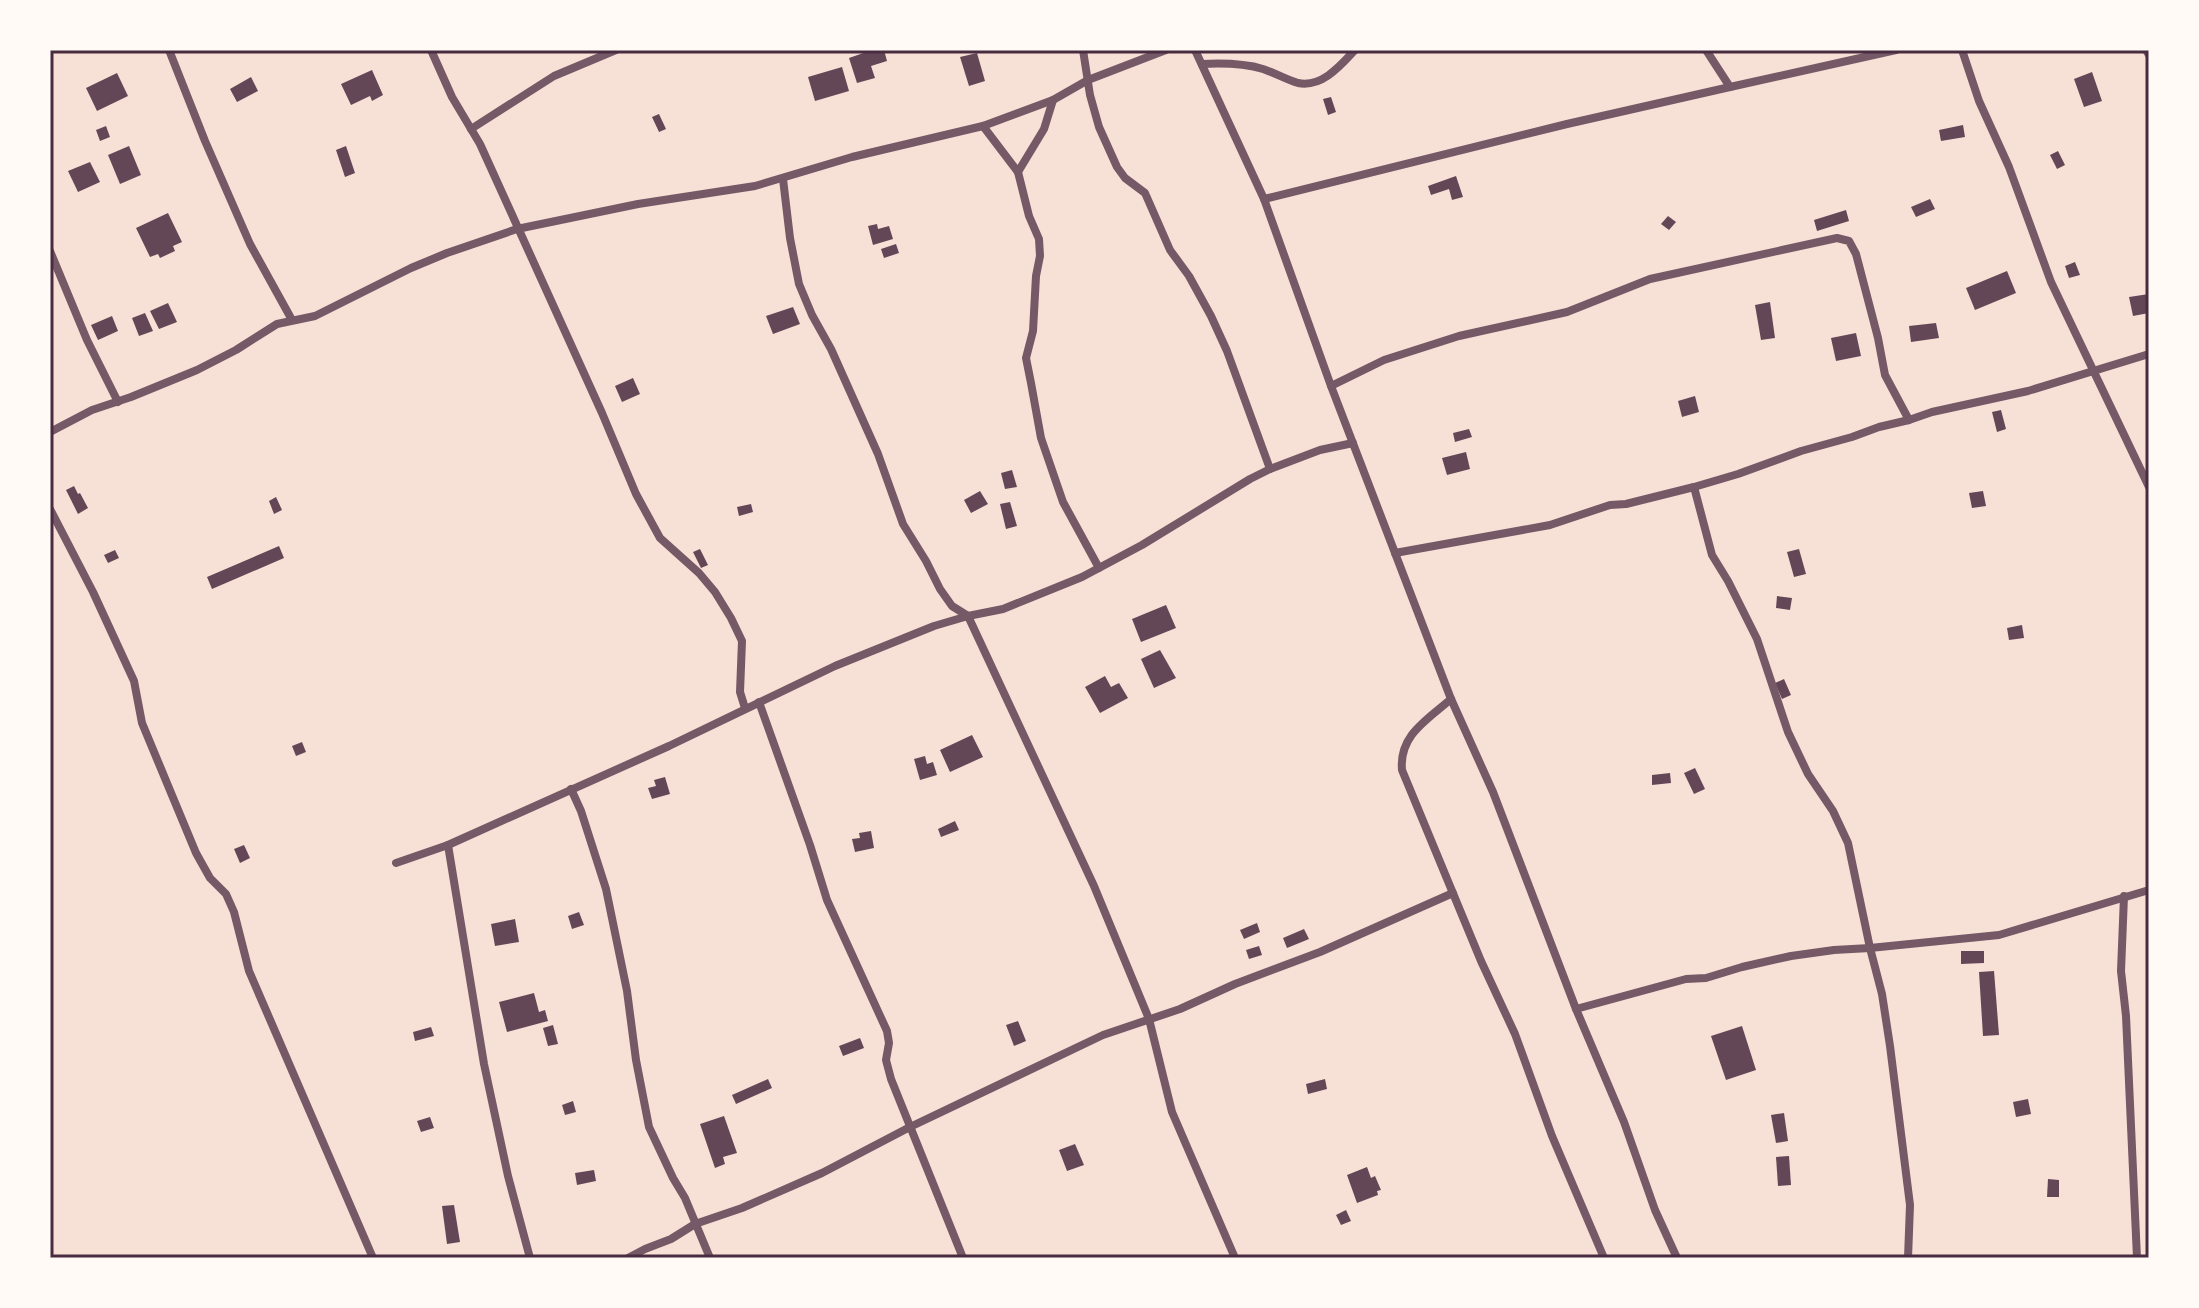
<svg xmlns="http://www.w3.org/2000/svg" width="2199" height="1308" font-family="'DejaVu Sans',sans-serif">
	<style>
		.building { fill: #644757 }
		.lines { fill: none; stroke-linecap: round; stroke-linejoin: round }
		.minor { stroke: #755966; stroke-width: 8 }
		.neatline { fill: none; stroke: #4a2c40; stroke-width: 3 }
	</style>
	<rect width="100%" height="100%" fill="#f7e1d7"/>
	<g class="building">
		<path d="M872 50H884L887 61 871 66 875 78 857 83 849 58Z"/>
		<path d="M977 53 985 81 969 86 960 57Z"/>
		<path d="M842 67 849 91 815 101 808 77Z"/>
		<path d="M372 70 383 95 372 101 370 96 351 105 341 84Z"/>
		<path d="M2092 72 2102 101 2084 107 2074 79Z"/>
		<path d="M117 73 128 96 97 111 86 88Z"/>
		<path d="M251 77 258 91 237 102 230 89Z"/>
		<path d="M1331 97 1336 112 1328 115 1323 99Z"/>
		<path d="M659 114 666 129 659 132 652 117Z"/>
		<path d="M1963 125 1965 137 1941 141 1939 130Z"/>
		<path d="M106 126 110 137 100 141 96 130Z"/>
		<path d="M129 146 141 175 120 184 108 155Z"/>
		<path d="M346 146 355 173 345 177 336 150Z"/>
		<path d="M2058 151 2065 165 2057 169 2050 155Z"/>
		<path d="M90 162 100 182 78 192 68 171Z"/>
		<path d="M1456 176 1463 197 1452 200 1449 189 1431 195 1428 186Z"/>
		<path d="M1930 199 1935 209 1916 217 1911 207Z"/>
		<path d="M1846 210 1849 221 1817 231 1814 220Z"/>
		<path d="M168 213 182 242 173 246 175 251 160 258 158 254 150 257 136 228Z"/>
		<path d="M1668 216 1676 222 1669 230 1661 224Z"/>
		<path d="M877 224 878 229 889 226 893 239 873 245 868 226Z"/>
		<path d="M896 244 899 253 884 258 881 249Z"/>
		<path d="M2075 262 2080 275 2069 278 2065 266Z"/>
		<path d="M2007 271 2016 293 1975 310 1966 288Z"/>
		<path d="M2149 294V313L2133 316 2129 297Z"/>
		<path d="M1770 302 1775 338 1761 340 1755 305Z"/>
		<path d="M168 303 177 322 159 329 150 311Z"/>
		<path d="M793 307 800 324 773 334 766 316Z"/>
		<path d="M145 313 153 331 139 336 132 318Z"/>
		<path d="M112 316 118 331 98 340 91 325Z"/>
		<path d="M1936 323 1939 338 1911 342 1909 326Z"/>
		<path d="M1856 333 1861 356 1836 361 1831 338Z"/>
		<path d="M633 378 640 394 622 402 615 386Z"/>
		<path d="M1695 396 1699 412 1682 417 1678 401Z"/>
		<path d="M2001 410 2006 429 1997 432 1992 412Z"/>
		<path d="M1469 429 1472 437 1455 442 1453 433Z"/>
		<path d="M1466 452 1470 469 1447 475 1442 458Z"/>
		<path d="M1012 470 1017 487 1005 489 1001 473Z"/>
		<path d="M74 486 78 494 80 493 88 508 78 514 66 490Z"/>
		<path d="M980 491 988 504 971 513 964 500Z"/>
		<path d="M1983 491 1986 506 1972 508 1969 493Z"/>
		<path d="M276 497 282 510 274 514 269 501Z"/>
		<path d="M1010 502 1017 526 1006 529 1000 504Z"/>
		<path d="M751 504 753 512 739 516 737 507Z"/>
		<path d="M279 546 284 558 212 589 207 577Z"/>
		<path d="M700 549 708 565 701 568 693 552Z"/>
		<path d="M1799 549 1806 574 1794 577 1787 552Z"/>
		<path d="M115 550 119 558 108 563 104 555Z"/>
		<path d="M1777 596 1792 598 1790 610 1776 608Z"/>
		<path d="M1166 605 1176 628 1141 642 1132 619Z"/>
		<path d="M2022 625 2024 638 2009 640 2007 628Z"/>
		<path d="M1160 650 1176 678 1154 688 1141 659Z"/>
		<path d="M1105 676 1111 687 1119 683 1128 698 1100 713 1085 687Z"/>
		<path d="M1784 679 1791 695 1782 699 1775 683Z"/>
		<path d="M972 735 983 757 950 772 940 750Z"/>
		<path d="M302 742 306 752 296 756 292 746Z"/>
		<path d="M925 756 927 764 933 762 937 775 920 780 914 759Z"/>
		<path d="M1695 768 1705 789 1694 794 1684 773Z"/>
		<path d="M1670 773 1671 783 1652 785V775Z"/>
		<path d="M665 777 670 794 652 799 648 788 656 786 654 780Z"/>
		<path d="M955 821 959 830 941 837 938 829Z"/>
		<path d="M871 831 874 848 855 852 852 839 860 838 859 833Z"/>
		<path d="M244 845 250 858 240 863 234 849Z"/>
		<path d="M579 912 584 925 572 929 568 916Z"/>
		<path d="M515 919 519 942 495 946 491 924Z"/>
		<path d="M1257 923 1260 932 1244 939 1240 930Z"/>
		<path d="M1304 929 1309 939 1287 948 1283 938Z"/>
		<path d="M1259 946 1262 955 1249 959 1246 950Z"/>
		<path d="M1961 951H1984V963L1961 964Z"/>
		<path d="M1994 971 1999 1035 1983 1036 1979 972Z"/>
		<path d="M534 993 539 1012 545 1010 548 1021 507 1032 499 1002Z"/>
		<path d="M1018 1021 1026 1041 1014 1046 1006 1025Z"/>
		<path d="M553 1025 558 1044 548 1046 543 1028Z"/>
		<path d="M1742 1026 1756 1070 1726 1080 1711 1036Z"/>
		<path d="M431 1027 434 1036 415 1041 413 1032Z"/>
		<path d="M860 1038 864 1048 843 1056 839 1046Z"/>
		<path d="M768 1079 772 1088 736 1104 732 1095Z"/>
		<path d="M1325 1079 1327 1089 1308 1094 1306 1084Z"/>
		<path d="M2028 1099 2031 1114 2016 1117 2013 1102Z"/>
		<path d="M573 1101 576 1112 565 1115 562 1105Z"/>
		<path d="M1784 1113 1788 1141 1776 1143 1771 1115Z"/>
		<path d="M724 1116 737 1153 723 1157 725 1164 715 1168 700 1124Z"/>
		<path d="M430 1117 434 1128 421 1132 417 1121Z"/>
		<path d="M1075 1144 1084 1165 1067 1171 1059 1150Z"/>
		<path d="M1789 1156 1791 1185 1778 1186 1776 1157Z"/>
		<path d="M1367 1167 1371 1178 1375 1176 1381 1190 1377 1191 1378 1195 1357 1203 1347 1175Z"/>
		<path d="M594 1170 596 1181 577 1185 575 1173Z"/>
		<path d="M2048 1179 2059 1180V1197H2047Z"/>
		<path d="M454 1205 460 1242 447 1244 442 1206Z"/>
		<path d="M1346 1210 1351 1221 1341 1225 1336 1215Z"/>
	</g>
	<g class="lines">
		<g class="minor">
			<path d="M169 50 205 141 250 244 292 320"/>
			<path d="M431 50 452 97 480 144 602 413 636 494 660 538 699 573 715 592 731 618 742 641 740 692 745 708"/>
			<path d="M1083 50 1090 95 1099 127 1117 167 1125 178 1145 193 1170 250 1189 276 1211 316 1227 351 1270 469"/>
			<path d="M1195 50 1264 199 1331 386 1451 699 1493 792 1576 1009 1624 1122 1655 1210 1677 1258"/>
			<path d="M1706 50 1730 87 1896 50"/>
			<path d="M1962 50 1979 101 2009 167 2051 282 2149 487"/>
			<path d="M2146 50 2149 55"/>
			<path d="M1202 64C1223 63 1243 63 1263 69 1275 73 1287 80 1298 83 1322 88 1341 65 1355 50"/>
			<path d="M983 126 1018 172 1029 216 1039 239 1040 256 1036 276 1033 331 1026 358 1031 383 1041 438 1063 502 1099 568"/>
			<path d="M471 129 554 76 616 50"/>
			<path d="M1018 172 1044 129 1053 100"/>
			<path d="M783 179 790 238 799 284 812 315 831 349 878 454 903 524 926 561 940 589 952 606 968 616 1094 886 1149 1019 1172 1112 1235 1258"/>
			<path d="M1264 199 1567 124 1730 87"/>
			<path d="M50 251 87 340 118 402"/>
			<path d="M1331 386 1384 360 1459 336 1567 312 1650 279 1837 238 1849 241 1856 254 1878 338 1885 375 1909 420"/>
			<path d="M50 432 92 410 131 397 197 370 236 350 277 324 315 316 411 268 447 253 517 229 638 204 755 186 852 157 983 126 1053 100 1088 80 1166 50"/>
			<path d="M1694 487 1712 555 1728 581 1757 639 1788 732 1808 774 1833 811 1848 843 1870 948 1882 994 1890 1046 1910 1205 1908 1258"/>
			<path d="M50 509 93 592 134 681 142 723 196 853 210 878 226 894 234 912 249 971 373 1258"/>
			<path d="M1395 553 1550 525 1610 505 1626 504 1694 487 1738 474 1801 451 1852 437 1879 427 1909 420 1932 412 2028 391 2149 354"/>
			<path d="M1451 699C1427 720 1399 735 1402 770L1481 961 1515 1034 1552 1136 1604 1258"/>
			<path d="M759 702 810 845 827 900 887 1031 889 1043 886 1060 891 1079 963 1258"/>
			<path d="M571 789 581 811 606 889 627 991 636 1060 649 1127 673 1178 685 1198 710 1258"/>
			<path d="M448 845 484 1064 508 1176 530 1258"/>
			<path d="M396 863 448 845 669 746 835 666 934 626 968 616 1003 609 1082 577 1142 545 1250 479 1270 469 1320 450 1353 443"/>
			<path d="M2124 896 2121 971 2126 1016 2137 1258"/>
			<path d="M1576 1009 1686 979 1706 978 1742 967 1791 956 1834 950 1870 948 1999 935 2149 890"/>
			<path d="M628 1258 645 1249 671 1239 695 1224 742 1208 822 1173 910 1127 1103 1035 1180 1009 1235 984 1320 952 1453 893"/>
		</g>
	</g>
	<rect width="2199" height="1308" fill="none" stroke="#fffaf5" stroke-width="104"/>
	<rect x="52" y="52" width="2095" height="1204" class="neatline"/>
</svg>
